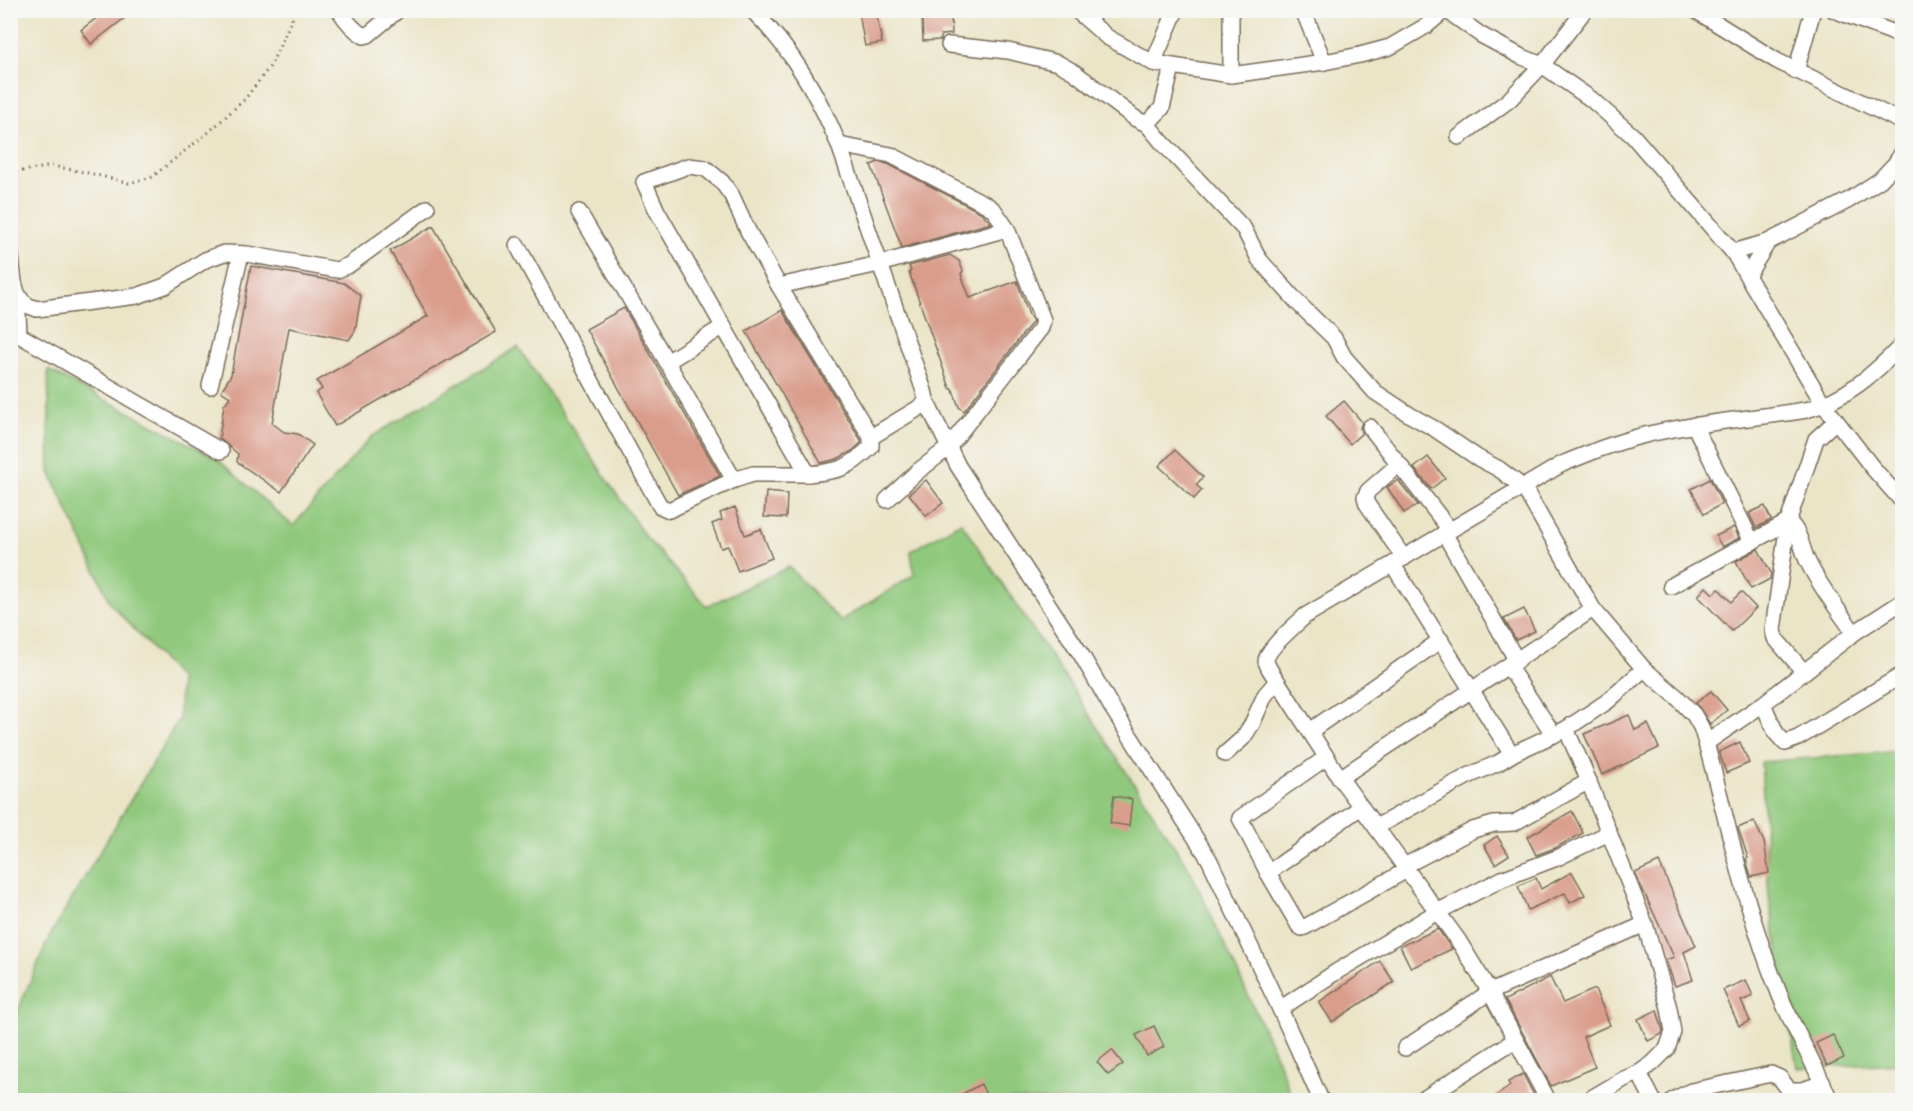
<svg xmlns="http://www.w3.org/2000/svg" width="1913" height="1111" font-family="Alegreya,serif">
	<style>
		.green { fill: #90c97d; stroke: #667a4e; stroke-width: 1.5 }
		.building { fill: #da9d8c }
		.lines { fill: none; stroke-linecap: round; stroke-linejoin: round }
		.minor-casing { stroke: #796b5a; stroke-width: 18 }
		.path { stroke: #796b5a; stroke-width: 3; stroke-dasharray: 1.5 4.5; stroke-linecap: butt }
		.minor { stroke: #fff; stroke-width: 15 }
	</style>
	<rect width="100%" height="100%" fill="#f6f6f2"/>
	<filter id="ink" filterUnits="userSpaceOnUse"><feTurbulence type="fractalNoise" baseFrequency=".0167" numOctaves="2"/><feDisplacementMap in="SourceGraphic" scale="12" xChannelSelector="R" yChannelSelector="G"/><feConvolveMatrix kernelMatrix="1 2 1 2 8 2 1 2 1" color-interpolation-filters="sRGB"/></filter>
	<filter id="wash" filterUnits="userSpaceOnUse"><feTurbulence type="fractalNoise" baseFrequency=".008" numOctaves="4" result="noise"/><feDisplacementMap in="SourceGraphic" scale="24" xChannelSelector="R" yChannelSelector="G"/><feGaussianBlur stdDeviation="1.35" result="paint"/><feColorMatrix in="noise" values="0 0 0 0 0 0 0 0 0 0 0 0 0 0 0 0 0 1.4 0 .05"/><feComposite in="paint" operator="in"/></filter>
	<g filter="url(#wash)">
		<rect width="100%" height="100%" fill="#ebe5c8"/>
		<g class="green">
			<path d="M518 347 644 535 707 606 789 567 840 621 914 575 911 551 961 522 1068 682 1191 872 1277 1058 1293 1100H11V1027L49 937 179 719 180 679 111 604 50 472 48 370 215 457 293 526 371 437Z"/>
			<path d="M1902 751V1063L1797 1068 1769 897 1761 762Z"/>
		</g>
		<g id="blocks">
			<g class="building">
				<path d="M107 10H135L91 44 81 30Z"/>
				<path d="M876 11 882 43 865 46 859 14Z"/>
				<path d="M951 16 952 34 941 35V40L923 41 922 18Z"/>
				<path d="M878 162 888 164 982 213 991 223 902 248 871 165Z"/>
				<path d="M433 226 496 332 335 426 316 393 322 389 317 381 428 316 390 251Z"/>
				<path d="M950 255 959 261 963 271 961 274 970 298 1017 281 1029 315 1033 321 964 411 959 407 953 390 950 388 909 272 911 271 909 266Z"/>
				<path d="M251 266 344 283 361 296 355 331 349 340 289 328 272 423 284 432 298 434 313 445 281 492 237 462 238 454 219 438 224 405 230 397 221 391 231 375Z"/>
				<path d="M624 308 720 476 678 495 586 329Z"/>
				<path d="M782 310 861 440V443L852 451 837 459 821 463 746 331Z"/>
				<path d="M1344 401 1362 422 1360 428 1362 433 1350 444 1326 416Z"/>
				<path d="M1175 450 1203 477 1196 485 1202 490 1194 499 1159 466Z"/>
				<path d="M1428 457 1445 478 1431 489 1414 468Z"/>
				<path d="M1710 479 1722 504 1704 514 1691 489Z"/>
				<path d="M926 480 943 503 926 516 909 494Z"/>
				<path d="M1398 480 1418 505 1404 513 1387 487Z"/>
				<path d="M766 492 787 494 786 518 764 517Z"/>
				<path d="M1765 506 1771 520 1756 528 1749 513Z"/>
				<path d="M735 507 745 535 761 529 772 558 738 571 728 546 721 548 712 524 722 520 720 513Z"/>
				<path d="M1734 527 1739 538 1722 547 1716 536Z"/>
				<path d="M1758 549 1771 573 1770 579 1751 589 1736 561Z"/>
				<path d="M1706 587 1713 594 1719 589 1731 602 1741 592 1756 608 1732 631 1698 596Z"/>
				<path d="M1524 609 1535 631 1516 640 1504 619Z"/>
				<path d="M1711 691 1727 710 1710 724 1696 703Z"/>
				<path d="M1629 715 1635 730 1648 724 1659 748 1602 775 1584 734Z"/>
				<path d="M1740 742 1749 763 1726 773 1719 752Z"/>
				<path d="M1114 796 1132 799 1129 826 1110 823Z"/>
				<path d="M1572 811 1583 833 1555 848 1536 855 1527 837Z"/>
				<path d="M1754 821 1764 842 1769 873 1751 877 1746 859 1748 858 1738 828Z"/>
				<path d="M1497 836 1509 855 1495 864 1484 845Z"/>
				<path d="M1659 862 1696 946 1684 952 1693 980 1675 986 1666 960 1674 957 1635 873Z"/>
				<path d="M1572 872 1585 895 1570 903 1565 893 1528 910 1518 886 1536 878 1541 889Z"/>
				<path d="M1438 929 1452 949 1411 968 1400 946Z"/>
				<path d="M1380 961 1394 982 1332 1022 1319 1002Z"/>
				<path d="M1550 977 1563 1003 1595 989 1610 1025 1583 1037 1595 1067 1551 1086 1505 1000Z"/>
				<path d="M1746 980 1753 996 1741 1001 1750 1021 1739 1026 1723 990Z"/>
				<path d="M1657 1010 1663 1031 1662 1034 1648 1041 1638 1019Z"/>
				<path d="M1154 1026 1164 1047 1147 1056 1136 1035Z"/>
				<path d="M1833 1035 1844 1058 1827 1066 1816 1043Z"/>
				<path d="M1112 1050 1123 1064 1108 1075 1097 1062Z"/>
				<path d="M1523 1074 1537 1101H1489L1510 1086 1508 1082Z"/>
				<path d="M981 1084 989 1101H949Z"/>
			</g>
		</g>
	</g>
	<g filter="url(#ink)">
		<use href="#blocks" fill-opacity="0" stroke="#796b5a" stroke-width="1.5"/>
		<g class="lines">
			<defs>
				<g id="minor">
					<path d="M339 10C346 21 353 30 364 36L368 35 398 10"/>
					<path d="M752 10C792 49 818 95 839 145L924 391 927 403 958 466 1082 656 1112 708 1209 859 1280 1009 1321 1100"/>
					<path d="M1076 10 1107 37 1153 63 1231 75 1324 62 1360 55 1390 47 1426 26 1445 10"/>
					<path d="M1231 10V75"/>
					<path d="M1303 10 1324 62"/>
					<path d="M1446 10 1481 35 1520 56 1542 65 1591 99 1633 136 1733 252 1824 405 1872 467 1902 501"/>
					<path d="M1695 10 1777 61 1902 122"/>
					<path d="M1834 10 1902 36"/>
					<path d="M949 45 1008 51 1058 63 1074 72 1136 119 1147 124 1162 108 1172 67"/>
					<path d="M1153 63 1176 10"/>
					<path d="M1796 71 1813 10"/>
					<path d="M1147 124 1161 141 1244 229 1259 259 1265 266 1299 304 1334 338 1344 357 1375 392 1410 415 1435 429 1478 458 1499 469 1524 488 1593 609 1644 669 1677 697 1694 715 1701 727 1706 743C1729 827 1746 912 1779 993 1794 1030 1815 1064 1830 1100"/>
					<path d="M1459 137 1509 100 1542 65 1585 10"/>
					<path d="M839 145 891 155 987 205 994 210 1007 229"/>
					<path d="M579 212 667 362 734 480"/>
					<path d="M517 245 660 506 669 510 734 480 753 474H808"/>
					<path d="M10 249 14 282 17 293 22 301 29 306 37 309 137 296 165 286 205 260 224 253 247 254 337 270 349 265 427 208"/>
					<path d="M1733 252 1768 242 1849 200 1880 180 1895 164 1902 153"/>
					<path d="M1747 276 1768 242"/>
					<path d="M779 286 879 264 1007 229 1043 320 1041 328 948 448 917 472 887 500"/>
					<path d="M17 293 19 335 221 451"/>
					<path d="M667 362 724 326"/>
					<path d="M210 386 241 254"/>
					<path d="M1694 425 1752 542"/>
					<path d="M1370 427 1450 530"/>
					<path d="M871 437 779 286 748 231 732 196 722 182 705 168 688 166 644 182 657 211 808 474C840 471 848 469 871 447V437L927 403"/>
					<path d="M1399 464 1368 491 1365 497 1367 504 1404 558"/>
					<path d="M1444 533 1517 661"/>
					<path d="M1393 565 1509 750 1514 753"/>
					<path d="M1671 586 1788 522C1800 530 1801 547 1807 560 1819 586 1838 609 1854 633"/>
					<path d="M1508 666 1554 735"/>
					<path d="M1804 672 1775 638 1773 630 1788 522 1816 439 1836 421"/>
					<path d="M1763 704 1776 733 1785 743 1798 738 1902 675"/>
					<path d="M1566 729 1583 767 1645 924 1669 1008 1673 1032 1667 1049 1653 1063 1639 1073 1624 1079 1588 1100"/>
					<path d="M1310 731 1441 640"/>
					<path d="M1706 743 1763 704 1854 633 1902 602"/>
					<path d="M1225 754 1243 738 1252 724 1265 695 1277 681"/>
					<path d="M1327 757 1240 818 1268 873 1299 926 1302 928 1305 927 1407 870"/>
					<path d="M1340 778 1593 609"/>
					<path d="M1376 827 1468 776 1498 763 1514 753 1566 729 1608 701 1644 669"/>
					<path d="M1404 866 1473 830 1494 824 1514 823 1589 781"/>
					<path d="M1268 873 1361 807"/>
					<path d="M1280 1009 1336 972 1437 912 1502 879 1559 857 1609 833"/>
					<path d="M1405 1048 1490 992 1645 924"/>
					<path d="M1639 1073 1653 1100"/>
					<path d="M1422 1100 1515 1040"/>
					<path d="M1548 1100 1490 992 1458 940 1340 778 1270 670C1269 668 1266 663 1266 661 1266 649 1296 625 1305 616L1562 464C1589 453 1616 442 1645 435 1698 422 1752 419 1806 410 1845 400 1875 373 1902 345"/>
					<path d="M1673 1100 1691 1091 1771 1074 1780 1078 1789 1090H1802L1823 1083"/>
				</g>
			</defs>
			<use href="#minor" class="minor-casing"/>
			<path class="path" d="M10 173 53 166 93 174 129 183 152 177 210 131 245 99 271 65 296 10"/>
			<use href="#minor" class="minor"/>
		</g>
	</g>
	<rect width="1913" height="1111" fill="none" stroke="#f6f6f2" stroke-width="36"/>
</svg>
